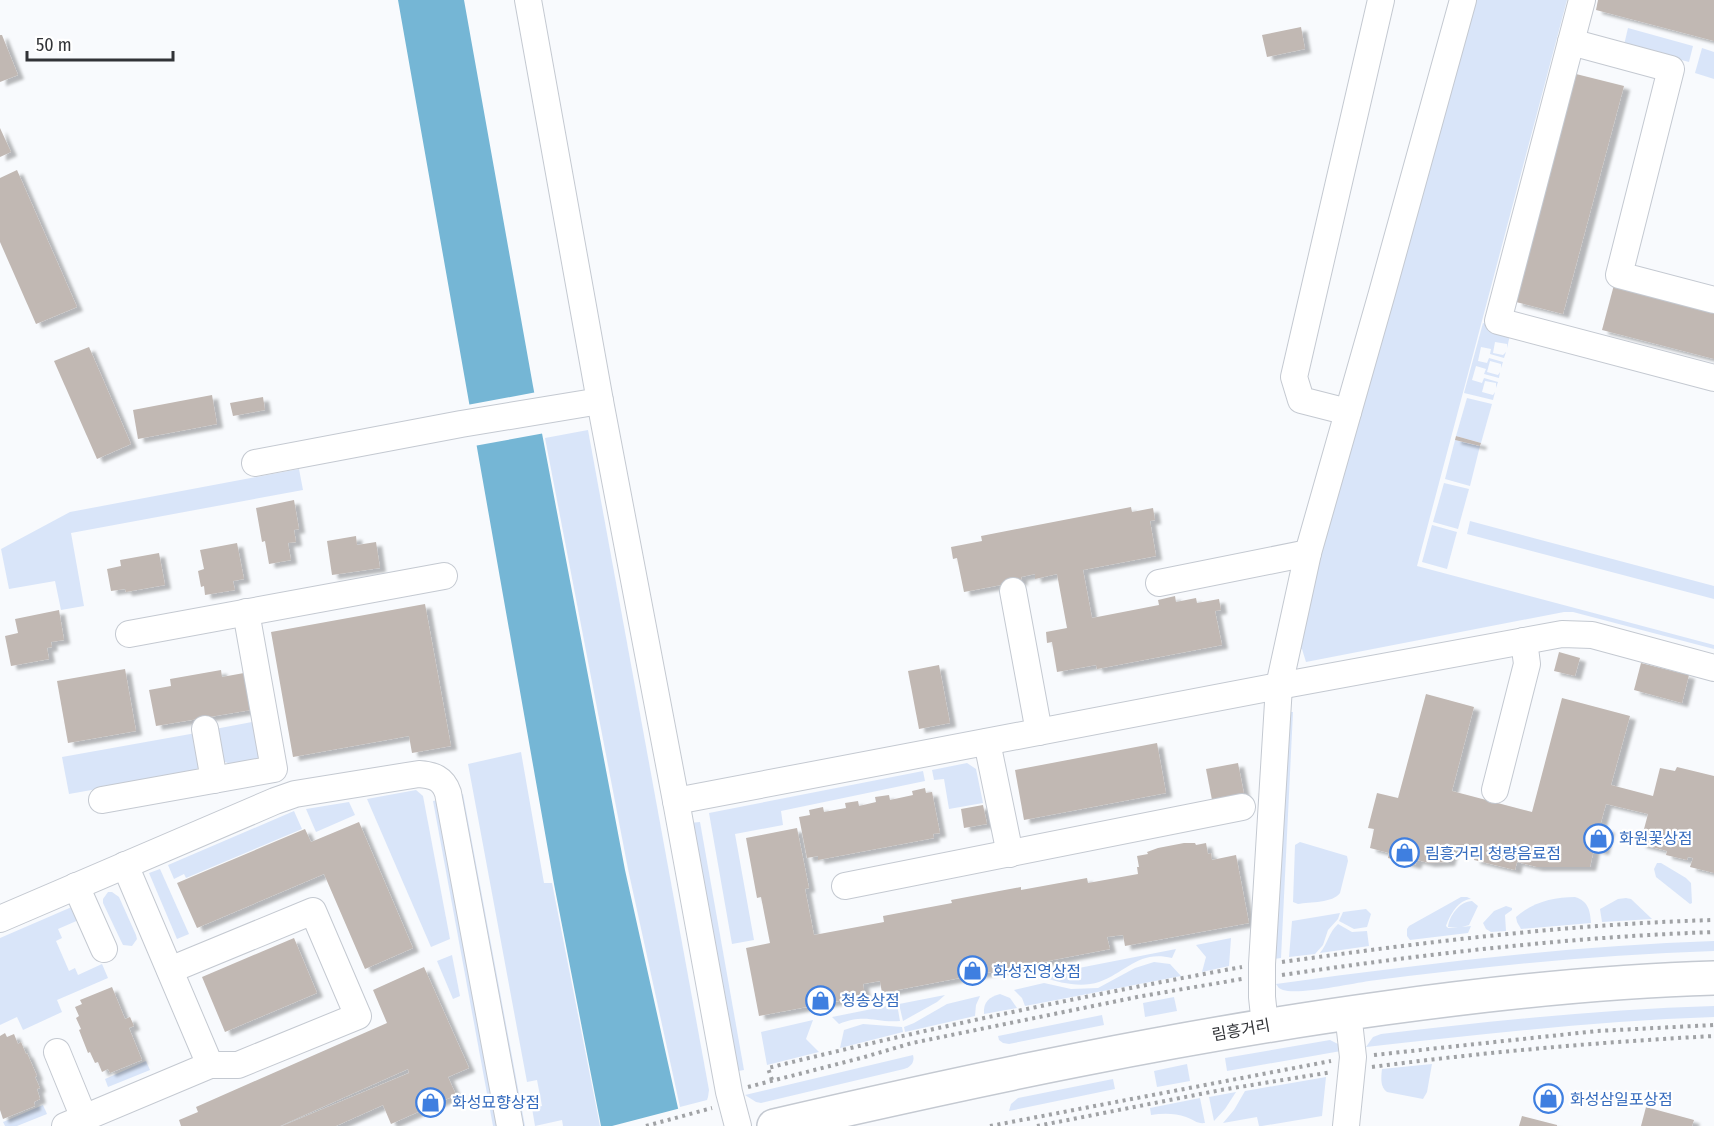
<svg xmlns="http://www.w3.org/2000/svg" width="1714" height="1126" font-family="'Fira Sans Condensed','Noto Sans KR',sans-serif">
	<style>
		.green { fill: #d9e5f9 }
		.water { fill: #75b6d5 }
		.pier { fill: #f8fafd }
		.building { fill: #c1b8b3; filter: url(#shadow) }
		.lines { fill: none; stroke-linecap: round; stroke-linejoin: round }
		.minor-casing { stroke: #c4c9d1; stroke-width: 28 }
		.major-casing { stroke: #c4c9d1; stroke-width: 36 }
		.path { stroke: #a0a2a5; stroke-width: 4; stroke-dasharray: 3 4.5; stroke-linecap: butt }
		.minor { stroke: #fff; stroke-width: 26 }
		.major { stroke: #fff; stroke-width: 33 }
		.labels { text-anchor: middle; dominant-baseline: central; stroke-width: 4.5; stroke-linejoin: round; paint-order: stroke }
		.shop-label { font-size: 16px; fill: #366cbe; stroke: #fff; text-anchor: start }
		.street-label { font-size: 16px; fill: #313337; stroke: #fff }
	</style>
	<defs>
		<filter id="shadow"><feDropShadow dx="6" dy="4" stdDeviation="1.5" flood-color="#0004"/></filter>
	</defs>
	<rect width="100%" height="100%" fill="#f8fafd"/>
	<g class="green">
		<path d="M1474 0H1567L1417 566 1714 645V649L1573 612H1564L1306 662 1302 649 1294 651Z"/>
		<path d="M1628 28 1693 46 1689 62 1624 45Z"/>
		<path d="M1702 48 1714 52V79L1695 73Z"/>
		<path d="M1483 323 1511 331 1507 348V344L1495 342 1493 353 1503 355 1506 352 1504 358 1490 354 1491 349 1481 347 1478 361 1487 363 1489 358 1503 362 1501 368V364L1490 361 1487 372 1498 375 1500 372 1499 378 1484 374 1486 369 1476 366 1472 380 1482 383 1484 378 1498 382 1496 388V383L1485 381 1482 392 1493 395 1495 392 1493 400 1464 393Z"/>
		<path d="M1467 398 1492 404 1481 443 1456 436Z"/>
		<path d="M588 430 709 1090 708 1097 707 1100 680 1107 628 869 545 438Z"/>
		<path d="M1455 440 1480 446 1470 486 1445 479Z"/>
		<path d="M299 469 303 490 71 533 84 606 61 610 55 581 9 589 1 549 70 512Z"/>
		<path d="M1444 483 1469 489 1458 529 1433 522Z"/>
		<path d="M1470 521 1714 586V599L1467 534Z"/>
		<path d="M1432 525 1457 532 1447 569 1422 562Z"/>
		<path d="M1286 712H1293L1281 958 1274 959Z"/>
		<path d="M258 721 261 757C255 761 250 761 243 763 215 768 219 751 215 729Z"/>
		<path d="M196 733 199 767 193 772 69 794 62 757Z"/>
		<path d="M521 752 544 883H552L600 1126H563L562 1120 535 1126 532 1108 542 1106 537 1080 527 1082 468 764Z"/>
		<path d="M967 763 976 769 983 803 949 809 944 779 934 780 932 770Z"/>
		<path d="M923 771 925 781 781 811 783 825 735 834 754 940 732 944 709 813Z"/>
		<path d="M416 790 423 796 450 939 431 947 367 799Z"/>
		<path d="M463 794 525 1126H520L459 795Z"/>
		<path d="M438 800 497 1126H493L433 801Z"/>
		<path d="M349 802 355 815 316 832 306 809Z"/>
		<path d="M294 811 302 829 186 878 184 874 174 879 168 865Z"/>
		<path d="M700 822 744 1070 733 1072 689 823Z"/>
		<path d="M1300 842 1347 856 1348 861 1340 893C1333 903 1310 902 1298 904L1293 902 1295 845Z"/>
		<path d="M1657 863H1661L1686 878 1691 883 1692 903 1690 904 1656 877 1654 869Z"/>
		<path d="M160 869 189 934 177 939 149 873Z"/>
		<path d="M108 892H112L119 897 136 935 137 939 132 946 123 945 121 941 103 903V899Z"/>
		<path d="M1461 897H1467L1471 899C1458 900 1450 915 1446 926L1448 928H1458L1448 927C1449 916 1460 901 1472 901L1478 906 1469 925 1462 927 1471 926 1468 933 1410 940 1407 936V929L1409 926Z"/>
		<path d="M1575 897C1588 901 1590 910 1591 923L1521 929 1517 922 1516 917C1533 902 1554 897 1575 897Z"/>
		<path d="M1626 898 1631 899 1652 919 1602 922 1600 909 1618 899Z"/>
		<path d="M74 906 81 919 58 929 62 938 56 941 69 971 75 968 78 975 102 964 108 978 57 1000 62 1012 23 1030 17 1017 0 1025V938Z"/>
		<path d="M1506 906 1512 908V910L1505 915 1506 931 1491 932 1486 929 1483 923 1494 911Z"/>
		<path d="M1366 909 1371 914 1367 927 1354 929 1339 921 1343 912Z"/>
		<path d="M1340 913 1338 919 1328 930 1323 945 1315 954 1289 957 1292 921Z"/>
		<path d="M1338 924 1352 932 1367 931 1369 946 1320 953C1328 943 1329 932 1338 924Z"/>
		<path d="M1231 938 1229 966 1202 972 1206 957 1196 945Z"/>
		<path d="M1714 941V951C1598 955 1483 966 1369 981 1350 984 1298 995 1283 990 1278 988 1279 988 1276 984 1422 964 1567 946 1714 941Z"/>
		<path d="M1176 949 1172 958C1138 950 1127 972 1099 982 1081 988 1060 983 1043 977V975Z"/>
		<path d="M452 955 460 996 453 999 437 961Z"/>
		<path d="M1154 962 1170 964 1181 976 1025 1006 1022 998 1014 990 1044 983 1071 989 1098 988 1135 968Z"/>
		<path d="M1000 994 1010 998 1017 1008 984 1014C983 1002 989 997 1000 994Z"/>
		<path d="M945 995 937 1002 903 1021 899 1004Z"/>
		<path d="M980 996 976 1005 975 1016 905 1032 904 1027 914 1023 947 1004Z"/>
		<path d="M1174 997 1177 1011 1145 1017 1143 1003Z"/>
		<path d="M897 1004 900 1021C875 1023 866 1013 839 1024L832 1017Z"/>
		<path d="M1714 1006V1017C1598 1021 1482 1034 1366 1047L1373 1037 1381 1034C1492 1021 1603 1009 1714 1006Z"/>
		<path d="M1102 1015 1104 1025 1009 1044 1003 1043 999 1040 998 1036Z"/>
		<path d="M813 1020 806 1039 819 1052 767 1065 761 1032Z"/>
		<path d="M863 1024 902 1027 903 1032 840 1048 844 1030Z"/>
		<path d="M1330 1040 1338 1044 1341 1051 1227 1071 1225 1058Z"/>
		<path d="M913 1055C915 1062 911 1067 904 1069L761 1103 756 1102 745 1095Z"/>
		<path d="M146 1061 150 1070 108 1087 105 1079Z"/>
		<path d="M1187 1064 1190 1081 1157 1087 1154 1071Z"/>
		<path d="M1432 1064 1427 1092 1423 1099 1387 1092C1380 1087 1381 1078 1382 1069Z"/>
		<path d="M1326 1077 1322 1116 1262 1126H1259L1257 1117 1223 1123 1234 1110 1245 1091Z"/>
		<path d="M1113 1079 1115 1089 1009 1111 1011 1104 1018 1098Z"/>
		<path d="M1236 1092 1225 1109 1214 1121 1209 1097Z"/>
		<path d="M1200 1098 1205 1123C1197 1124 1194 1120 1186 1117 1175 1113 1163 1113 1151 1115L1150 1108Z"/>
		<path d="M43 1105 47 1114 17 1126H5L3 1122Z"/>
	</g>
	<path class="water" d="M398 0H464L533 386 625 870 682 1126H601L554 884Z"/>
	<g class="pier">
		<path d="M537 392 545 433 474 446 467 405Z"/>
		<path d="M681 1108 685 1126H612Z"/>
	</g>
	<g class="building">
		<path d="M1598 0H1714V41L1596 10Z"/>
		<path d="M1301 27 1305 49 1267 57 1262 35Z"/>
		<path d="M0 35H2L18 75 0 82Z"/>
		<path d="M1576 74 1624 86 1563 314 1516 302Z"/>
		<path d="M0 128 11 152 0 157Z"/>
		<path d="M17 170 77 307 36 324 0 242V178Z"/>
		<path d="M1615 281 1714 306V359L1602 330Z"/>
		<path d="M89 347 131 444 97 459 54 361Z"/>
		<path d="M212 395 217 424 138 439 133 410Z"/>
		<path d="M263 397 265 410 233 416 230 403Z"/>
		<path d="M1456 436 1481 443 1480 446 1455 440Z"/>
		<path d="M294 500 299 529 294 530 296 542 288 543 291 560 269 564 265 541 262 542 256 508Z"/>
		<path d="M1131 507 1132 512 1153 508 1155 520 1150 521 1156 556 1083 570 1092 618 1159 605 1158 600 1175 596 1176 602 1196 598 1197 603 1219 599 1221 610 1215 611 1222 645 1097 669 1096 665 1057 672 1052 642 1047 643 1046 632 1067 628 1057 574 1035 579V574L1021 577 1022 581 964 592 957 558 953 559 951 547 982 541 981 536Z"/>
		<path d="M356 536 357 545 376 542 380 568 332 575 327 541Z"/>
		<path d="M237 543 244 579 233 581 235 590 205 595 204 586 201 587 198 571 204 569 200 550Z"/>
		<path d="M159 553 165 585 126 592 125 589 111 591 107 569 121 566 120 560Z"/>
		<path d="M425 604 451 746 412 753 409 736 293 757 271 632Z"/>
		<path d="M59 610 64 640 51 642 52 647 47 648 49 659 11 666 5 636 18 633 15 619Z"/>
		<path d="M1559 652 1580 658 1575 676 1554 671Z"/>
		<path d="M1641 663 1689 675 1682 703 1634 690Z"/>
		<path d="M939 665 950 723 919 729 908 671Z"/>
		<path d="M125 669 136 731 68 743 57 681Z"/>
		<path d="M221 670 222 677 244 673 251 710 156 726 149 690 171 686 170 679Z"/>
		<path d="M1426 694 1474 707 1452 791 1532 812 1562 698 1630 716 1611 785 1653 796 1660 768 1675 771 1677 767 1714 776V873L1690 867 1693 858 1688 857 1687 860 1666 855 1667 851 1640 844 1648 814 1606 804 1600 826 1609 829 1603 851 1594 849 1590 867H1537L1517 862 1515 870 1474 860 1476 851 1454 845 1449 862 1429 863 1417 860 1415 865 1388 858 1389 853 1370 848 1374 829 1368 828 1377 793 1398 798Z"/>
		<path d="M1157 743 1166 793 1024 820 1015 770Z"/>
		<path d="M1238 763 1244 794 1212 800 1206 769Z"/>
		<path d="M925 788 926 793 932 792 940 833 933 834 934 838 818 860V856L807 858 799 817 810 815 809 810 823 807 824 812 846 808 845 803 858 801 859 806 876 802 875 797 889 795 890 800 913 795 912 791Z"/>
		<path d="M983 805 987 824 964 828 961 809Z"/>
		<path d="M359 822 413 948 365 969 324 874 197 928 177 883 305 829 311 842Z"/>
		<path d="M797 828 809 888 805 889 814 935 884 922 883 916 952 903 951 900 1021 887V890L1087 878 1088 883 1138 874 1137 867H1139L1137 856 1148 854 1147 852 1158 848 1184 843H1195L1196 845 1206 843 1208 854 1211 853 1212 860 1236 855 1249 923 1125 946 1123 935 1107 937 1110 949 882 993 880 981 863 984 865 996 759 1016 746 948 770 943 761 897 757 898 746 838Z"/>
		<path d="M294 938 317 993 225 1032 202 977Z"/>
		<path d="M424 967 469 1068 448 1077 456 1095 391 1124 383 1105 336 1126H282L409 1073 408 1069 280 1126H181L179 1120 198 1112 196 1107 387 1023 373 990Z"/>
		<path d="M112 987 125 1019 130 1017 134 1026 129 1028 142 1060 110 1073 108 1069 102 1072 98 1062 95 1063 90 1052 88 1053 79 1030 81 1029 76 1018 79 1016 75 1007 82 1004 80 1000Z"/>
		<path d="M5 1033 7 1037 14 1034 18 1044 21 1042 26 1054 27 1053 37 1076 35 1077 40 1088 37 1089 40 1099 34 1102 35 1106 3 1119 0 1110V1036Z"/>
		<path d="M1646 1107 1694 1120 1692 1126H1641Z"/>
		<path d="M1522 1116 1557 1125V1126H1519Z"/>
	</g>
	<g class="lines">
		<defs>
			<g id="minor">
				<path d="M528 0 600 401 676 801 729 1092 738 1126"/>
				<path d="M1582 0 1498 321 1714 378"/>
				<path d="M1571 42 1671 69 1619 275 1714 300"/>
				<path d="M1348 412 1301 400 1294 377 1381 0"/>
				<path d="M255 463 461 424 600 401"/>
				<path d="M1159 583 1308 553"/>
				<path d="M1013 591 1039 732"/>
				<path d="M129 634 444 576"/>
				<path d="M205 729 214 780"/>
				<path d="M987 742 1010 854"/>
				<path d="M1495 790 1527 664 1524 641"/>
				<path d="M102 800 274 769 246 612"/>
				<path d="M676 801 1279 686 1562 634 1592 635 1714 668"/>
				<path d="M125 865 210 1065"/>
				<path d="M76 886 104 949"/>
				<path d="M845 886 1242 807"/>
				<path d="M0 919 275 801 295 794 419 774C433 775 443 778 448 793L510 1126"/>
				<path d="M1265 1025 1262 997V964L1279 686 1286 654 1308 553 1382 293 1463 0"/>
				<path d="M57 1052 84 1118"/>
				<path d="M65 1126 210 1065H238L358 1016 313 911 170 970"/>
				<path d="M1346 1126 1353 1057 1348 1013"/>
			</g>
			<path id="major" d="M774 1126C976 1079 1179 1036 1385 1008 1494 993 1604 981 1714 978"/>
		</defs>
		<use href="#minor" class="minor-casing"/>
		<use href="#major" class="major-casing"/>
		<g class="path">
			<path d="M1282 962C1426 942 1569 924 1714 920"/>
			<path d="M1282 975C1426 954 1569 937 1714 932"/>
			<path d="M1374 1055 1597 1031 1714 1025"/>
			<path d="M1372 1067C1485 1052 1600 1042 1714 1036"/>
			<path d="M772 1080 768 1068C925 1029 1083 996 1242 967"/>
			<path d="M748 1087 861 1058 912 1043 1142 996 1242 979"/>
			<path d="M646 1126 712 1108"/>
			<path d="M990 1126 1331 1061"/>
			<path d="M1037 1126 1221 1090 1332 1072"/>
		</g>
		<use href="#minor" class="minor"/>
		<use href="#major" class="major"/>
	</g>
	<defs>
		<symbol id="shop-ring" viewBox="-11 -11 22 22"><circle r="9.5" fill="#fff" stroke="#3f7fe0" stroke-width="1.5"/><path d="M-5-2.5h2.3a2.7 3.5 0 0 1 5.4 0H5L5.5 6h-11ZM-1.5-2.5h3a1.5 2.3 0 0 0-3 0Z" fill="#3f7fe0"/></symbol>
	</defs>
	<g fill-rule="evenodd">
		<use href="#shop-ring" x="1582" y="822" width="33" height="33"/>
		<use href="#shop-ring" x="1388" y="836" width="33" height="33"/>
		<use href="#shop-ring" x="956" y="954" width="33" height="33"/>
		<use href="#shop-ring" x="804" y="984" width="33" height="33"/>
		<use href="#shop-ring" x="1532" y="1082" width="33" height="33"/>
		<use href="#shop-ring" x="414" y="1086" width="33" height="33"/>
	</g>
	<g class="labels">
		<g class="shop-label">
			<text x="1619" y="838">화원꽃상점</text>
			<text x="1425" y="853">림흥거리 청량음료점</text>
			<text x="993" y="971">화성진영상점</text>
			<text x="841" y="1000">청송상점</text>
			<text x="1570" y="1099">화성삼일포상점</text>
			<text x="452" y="1102">화성묘향상점</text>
		</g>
		<g class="street-label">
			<text transform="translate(1241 1030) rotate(-10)">림흥거리</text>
		</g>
	</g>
	<path d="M27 51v9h146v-9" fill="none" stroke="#313337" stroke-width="3"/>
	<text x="36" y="51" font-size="18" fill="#313337" stroke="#ffffff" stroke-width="4.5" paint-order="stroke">50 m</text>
</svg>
